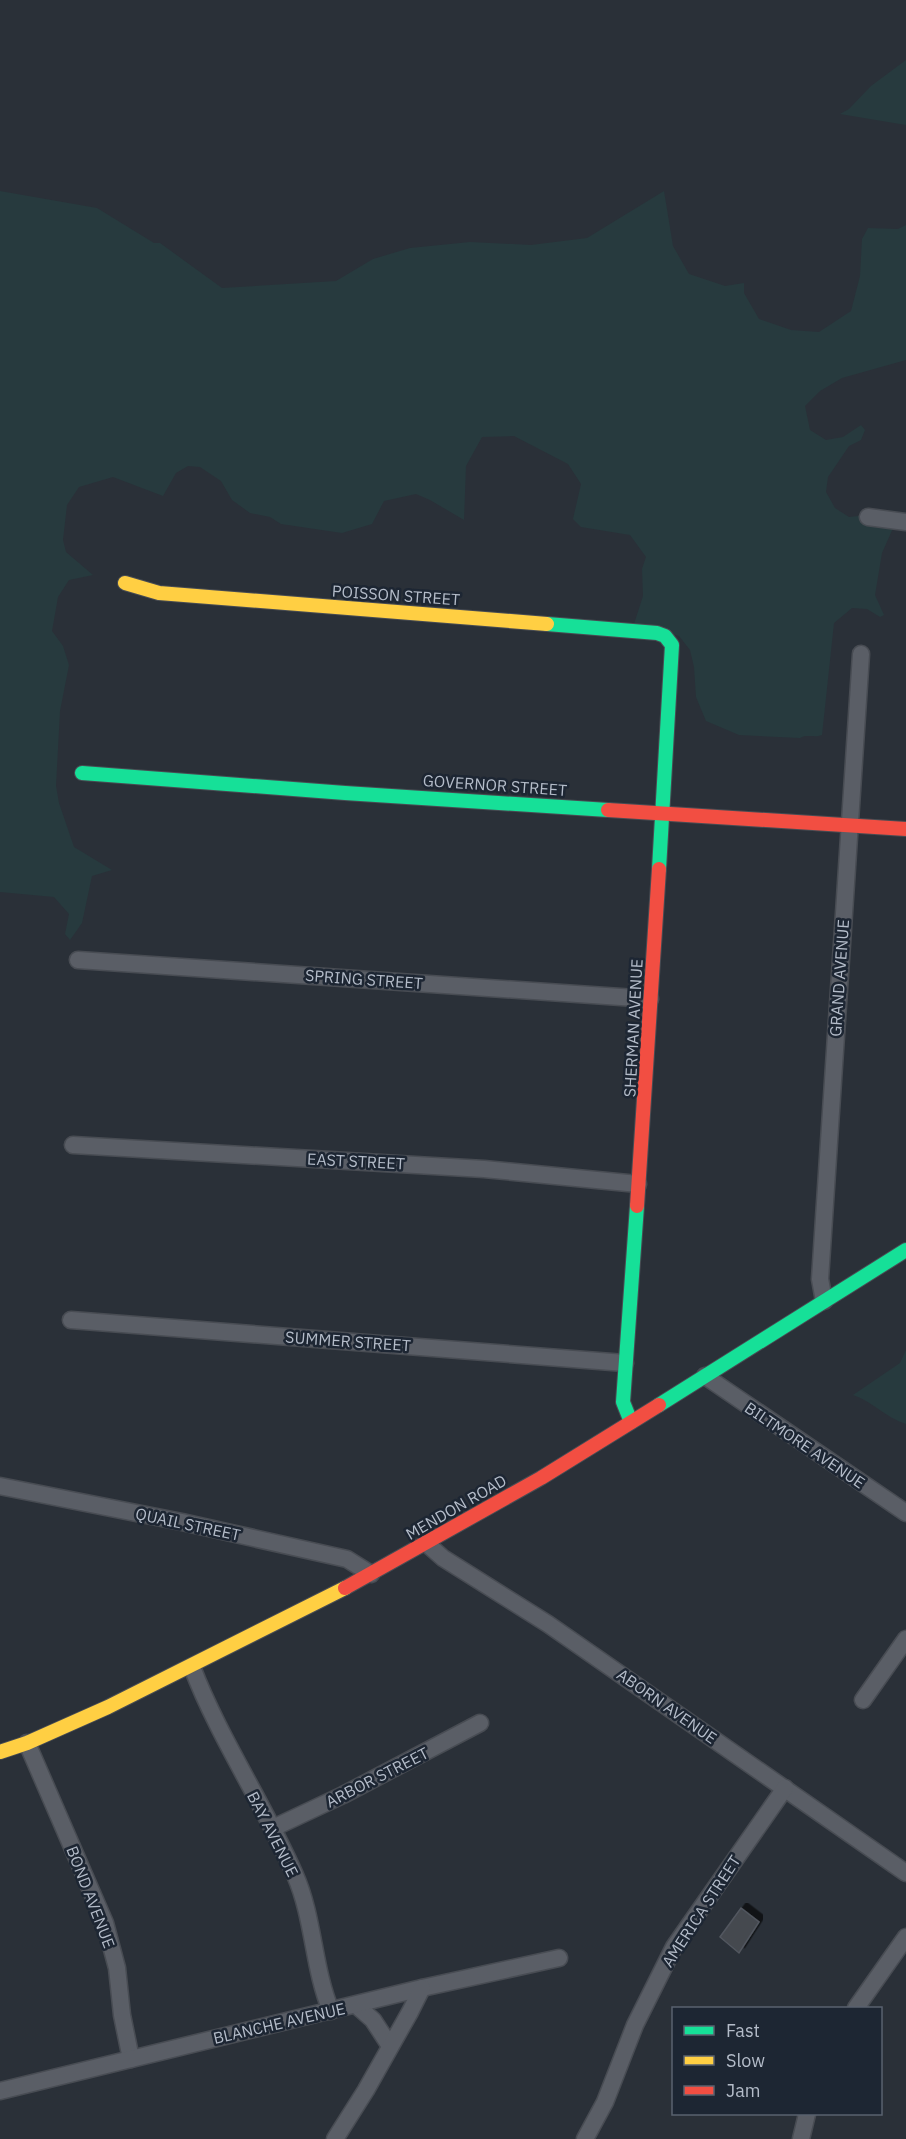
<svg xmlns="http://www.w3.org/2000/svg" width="906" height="2139" font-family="'IBM Plex Sans',sans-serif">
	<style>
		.green { fill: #273a3e }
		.building { fill: #444950; stroke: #52575f; stroke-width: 1.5; filter: url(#shadow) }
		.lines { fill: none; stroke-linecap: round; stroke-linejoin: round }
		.street-casing { stroke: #484c53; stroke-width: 19 }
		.fast-casing { stroke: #484c53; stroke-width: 16 }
		.slow-casing { stroke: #484c53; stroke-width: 16 }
		.jam-casing { stroke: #484c53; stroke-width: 16 }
		.street { stroke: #5a5e66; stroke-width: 16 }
		.fast { stroke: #16e098; stroke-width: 14 }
		.slow { stroke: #ffcf43; stroke-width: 14 }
		.jam { stroke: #f24e42; stroke-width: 14 }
		.labels { text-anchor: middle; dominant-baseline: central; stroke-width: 5; stroke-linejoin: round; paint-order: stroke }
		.street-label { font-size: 16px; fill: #b4bcc9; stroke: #1d2633 }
	</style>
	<defs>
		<filter id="shadow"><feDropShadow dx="5.5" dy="-5.5" stdDeviation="0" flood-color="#0009"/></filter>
	</defs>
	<rect width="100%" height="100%" fill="#2a3038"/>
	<g class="green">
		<path d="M906 60V125L840 114 849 109 871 86Z"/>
		<path d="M0 191 97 208 154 243H160L222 288 336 281 373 259 410 248 470 242 531 245 587 238 664 191 673 246 689 274 725 286 744 283V293L759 319 791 330 819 332 851 311 860 276 862 239 868 228 898 229 906 225V360L842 378 820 391 805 406 810 430 826 440 843 437 861 425 865 430 861 440 849 446 828 477 826 492 835 508 849 517 878 514 898 517 882 553 875 595 884 615 880 617 867 609 852 608 834 623 822 735C815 738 807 734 800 738L739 735 706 721 696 697 694 667 690 650 679 636 634 624 643 596 642 569 646 557 630 535 581 527 573 519 581 484 568 464 514 436 482 437 466 466 464 520 430 500 416 494 384 501 372 524 342 533 281 524 270 517 250 513 232 500 221 481 200 467 188 466 176 473 163 496 113 477 79 487 67 505 63 540 66 552 93 575 69 580 58 597 52 631 63 646 69 665 60 711 56 786 59 803 74 847 112 870 92 876 82 923 70 940 65 934 69 914 54 897 0 892Z"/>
		<path d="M906 1340V1424C886 1418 872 1401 853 1395L900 1363 906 1350Z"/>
	</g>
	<path class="building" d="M741 1908 759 1922 739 1953 720 1937Z"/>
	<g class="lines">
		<defs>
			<g id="street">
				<path d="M868 517 906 522"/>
				<path d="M78 960 650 999"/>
				<path d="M73 1145 484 1169 638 1184"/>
				<path d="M824 1301 820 1279 861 654"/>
				<path d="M71 1320 625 1363"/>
				<path d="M705 1376 906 1513"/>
				<path d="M0 1486 182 1522 347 1559 371 1574"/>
				<path d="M426 1543 443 1558 548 1624 906 1873"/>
				<path d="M192 1667C219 1738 264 1804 295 1875 314 1918 313 1968 331 2011"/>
				<path d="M863 1700 906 1639"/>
				<path d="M27 1743 105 1923 117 1968 122 2015 131 2059"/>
				<path d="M273 1828 343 1795 480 1723"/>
				<path d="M356 2005 373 2020 390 2046"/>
				<path d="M856 2008 906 1937"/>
				<path d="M0 2091 422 1988 559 1958"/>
				<path d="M335 2139 366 2090 410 2012 422 1988"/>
				<path d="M585 2139 605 2102 635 2025 674 1947 785 1788"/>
				<path d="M801 2139 807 2114"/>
			</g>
			<g id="fast">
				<path d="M547 624 657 633 665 636 672 645 659 869"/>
				<path d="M82 773 345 793 608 810"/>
				<path d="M659 1405 906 1250"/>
				<path d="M631 1422 623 1402 637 1206"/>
			</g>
			<g id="slow">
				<path d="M125 583 159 593 547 624"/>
				<path d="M0 1752 27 1743 108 1707 345 1588"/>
			</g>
			<g id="jam">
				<path d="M608 810 906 829"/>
				<path d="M637 1206 659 869"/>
				<path d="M345 1588 541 1478 659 1405"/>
			</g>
		</defs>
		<use href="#street" class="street-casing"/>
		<use href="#fast" class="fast-casing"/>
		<use href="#slow" class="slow-casing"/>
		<use href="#jam" class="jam-casing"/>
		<use href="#street" class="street"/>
		<use href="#fast" class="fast"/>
		<use href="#slow" class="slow"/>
		<use href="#jam" class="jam"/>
	</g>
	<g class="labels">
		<g class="street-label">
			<text transform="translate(396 595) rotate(4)">POISSON STREET</text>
			<text transform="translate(495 785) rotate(4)">GOVERNOR STREET</text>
			<text transform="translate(839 978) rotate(-86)">GRAND AVENUE</text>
			<text transform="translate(364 979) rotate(4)">SPRING STREET</text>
			<text transform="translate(633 1028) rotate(-87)">SHERMAN AVENUE</text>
			<text transform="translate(356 1161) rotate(3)">EAST STREET</text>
			<text transform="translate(348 1341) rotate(4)">SUMMER STREET</text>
			<text transform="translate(805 1445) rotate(34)">BILTMORE AVENUE</text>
			<text transform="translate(456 1507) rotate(-30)">MENDON ROAD</text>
			<text transform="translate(188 1524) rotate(12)">QUAIL STREET</text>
			<text transform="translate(667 1706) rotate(35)">ABORN AVENUE</text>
			<text transform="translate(377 1777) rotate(-27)">ARBOR STREET</text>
			<text transform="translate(273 1834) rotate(63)">BAY AVENUE</text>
			<text transform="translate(91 1897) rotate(69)">BOND AVENUE</text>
			<text transform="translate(701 1911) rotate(-57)">AMERICA STREET</text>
			<text transform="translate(279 2023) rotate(-13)">BLANCHE AVENUE</text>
		</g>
	</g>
	<rect x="672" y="2007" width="210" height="108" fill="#1d2633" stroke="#59626f" stroke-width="1.5"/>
	<rect x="684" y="2026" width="30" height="9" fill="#16e098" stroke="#59626f" stroke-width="1.5"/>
	<text x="726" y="2037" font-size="18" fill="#b4bcc9">Fast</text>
	<rect x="684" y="2056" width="30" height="9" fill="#ffcf43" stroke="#59626f" stroke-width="1.5"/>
	<text x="726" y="2067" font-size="18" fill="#b4bcc9">Slow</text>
	<rect x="684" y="2086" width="30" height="9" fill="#f24e42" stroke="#59626f" stroke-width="1.5"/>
	<text x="726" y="2097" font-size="18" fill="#b4bcc9">Jam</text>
</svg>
